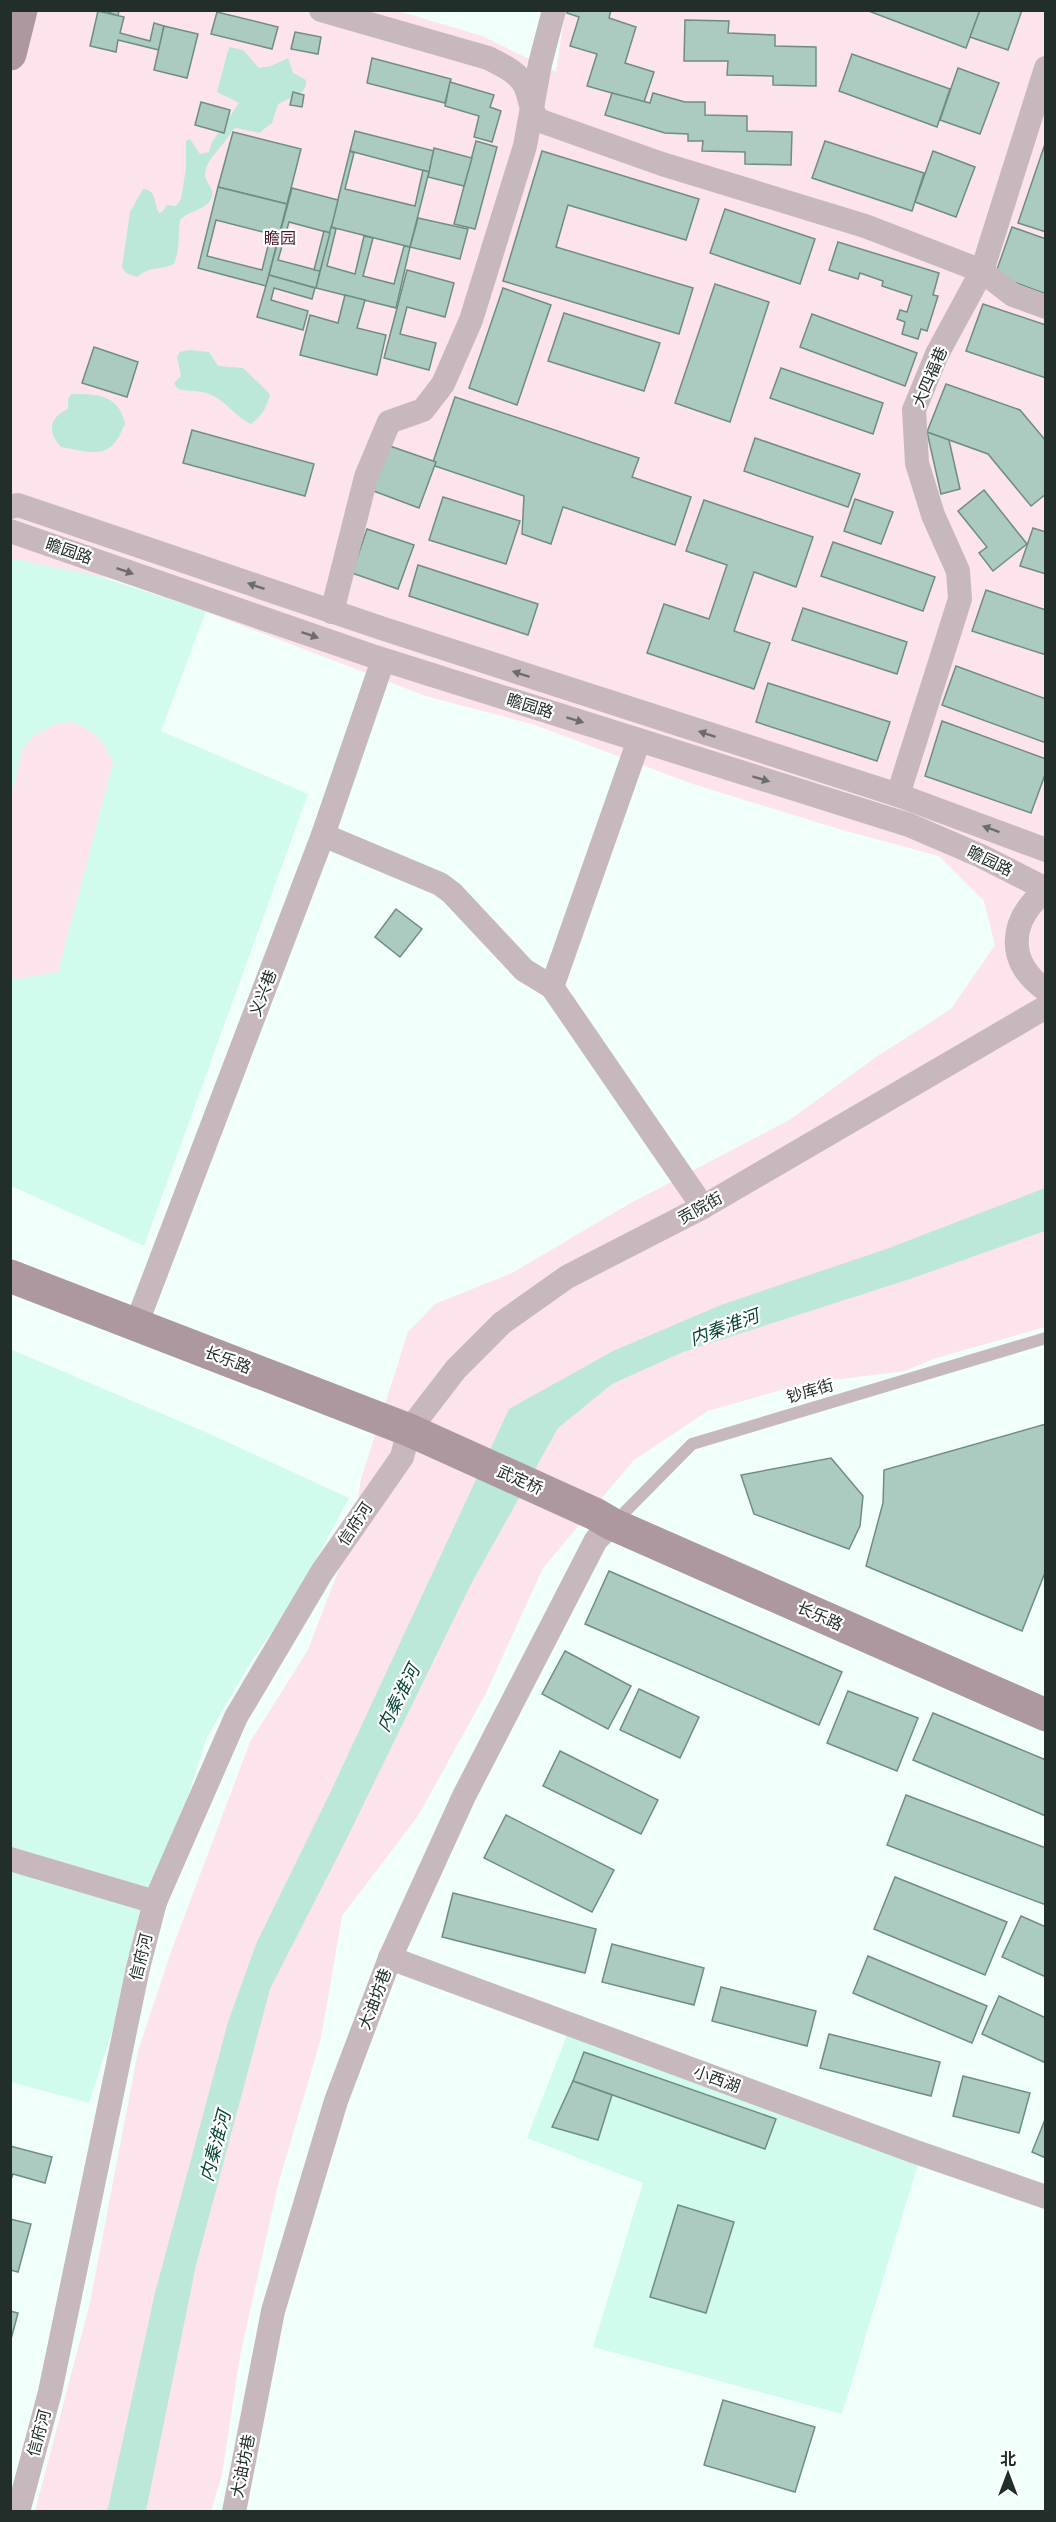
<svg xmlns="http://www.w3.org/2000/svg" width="1056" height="2522" font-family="Poppins,'Noto Sans SC',sans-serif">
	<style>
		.built { fill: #d1fbed }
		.green { fill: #fde3eb }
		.water { fill: #bbe8d9 }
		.building { fill: #abcbc0; stroke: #6f8d83; stroke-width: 1.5; fill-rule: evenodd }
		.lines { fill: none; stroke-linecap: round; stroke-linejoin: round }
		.lane { stroke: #c6b8bc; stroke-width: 12 }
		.street { stroke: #c6b8bc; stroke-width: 24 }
		.secondary { stroke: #ac989e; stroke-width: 33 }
		.oneway { fill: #6c6c6c }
		.labels { text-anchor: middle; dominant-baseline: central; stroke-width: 4.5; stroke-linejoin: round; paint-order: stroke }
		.park-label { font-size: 16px; fill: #4b182d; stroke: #fff }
		.street-label { font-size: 16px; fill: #222e2a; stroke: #fff }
		.water-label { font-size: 18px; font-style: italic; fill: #064638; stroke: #fff }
	</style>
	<rect width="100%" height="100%" fill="#f1fffa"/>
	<g class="built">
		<path d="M11 548 206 611 161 731 308 794 144 1246 11 1186Z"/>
		<path d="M10 1349 210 1434 349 1498 295 1599 252 1660 207 1737 89 2103 11 2082Z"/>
		<path d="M567 2035 918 2164 842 2414 593 2347 643 2183 527 2138Z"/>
	</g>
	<g class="green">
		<path d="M28 11H398L482 36 556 72 565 11H1045V1327L933 1359 905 1371 802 1384 708 1411 634 1460 543 1568 485 1695 418 1816 342 1916 321 2038 278 2185 240 2356 222 2475 211 2511H35L90 2303 138 2051 171 1952 250 1742 308 1650 352 1535 361 1479 408 1332 435 1304 512 1273 629 1204 791 1119 876 1057 951 1009 995 945 984 901 939 856 842 830 693 784 535 725 426 696 131 583 11 558 10 47Z"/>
		<path d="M72 722C95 731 103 740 113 763L58 972 16 979 10 977 11 797 23 749 32 737 55 724Z"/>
	</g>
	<g class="water">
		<path d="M229 47 243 50 259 68 271 66 288 58 293 73 306 80V86L302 92 278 104 272 123 259 133 237 128 233 129C225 145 208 157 205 172 204 183 216 188 211 199 207 209 188 211 180 220 178 234 180 250 174 264 159 271 151 265 137 277L126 273 122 267 130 212 143 189C157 190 153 202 159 213L162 212 167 205 176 206 181 199 186 168V141L190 139 200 154 209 152 212 142 239 103 217 92Z"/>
		<path d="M189 350 209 352 218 366 243 368 270 394C267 407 262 416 251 424 235 417 226 400 209 394 198 389 186 393 177 388L174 383 181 376 177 357 180 352Z"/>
		<path d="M71 394C97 394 118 394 125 423 111 461 95 453 61 447 47 431 49 418 68 409V399Z"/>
		<path d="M1045 1188V1231L913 1278 683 1352 612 1384 558 1428 471 1584 346 1840 270 1989 196 2265 146 2511 107 2512 155 2293 228 2022 256 1944 331 1791 509 1409 613 1351 721 1305 889 1248Z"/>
	</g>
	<g class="building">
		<path d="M103 10H119L118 16Z"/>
		<path d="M568 10H611L609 18 636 27 625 63 654 72 644 102 587 86 597 54 570 46 579 17 567 13Z"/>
		<path d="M866 10H980L966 48Z"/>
		<path d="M980 10H1022L1008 50 970 37Z"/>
		<path d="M98 11 124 17 120 33 150 41 154 23 164 26 159 50 118 40 116 52 90 46Z"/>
		<path d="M217 12 278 27 272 49 211 34Z"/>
		<path d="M685 20 729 21 728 33 775 35V46L816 47V86L773 85V76L727 75 728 61H684Z"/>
		<path d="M164 26 198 34 187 78 154 70Z"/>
		<path d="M295 32 321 37 318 54 291 49Z"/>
		<path d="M852 54 950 89 937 127 839 91Z"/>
		<path d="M372 58 451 79 445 103 367 83Z"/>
		<path d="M958 68 999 83 980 134 940 120Z"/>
		<path d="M450 82 494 95 490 107 501 111 492 142 474 137 479 116 445 106Z"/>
		<path d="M293 92 304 95 302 107 290 105Z"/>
		<path d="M612 93 650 103 653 93 685 102H705V115L747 116V131L792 132 791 165 745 164V152L702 151 703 141H688V134L665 133 605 115Z"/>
		<path d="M201 102 230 110 224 133 195 125Z"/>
		<path d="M355 131 434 151 429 172 350 151Z"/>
		<path d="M233 132 301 149 287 204 218 187Z"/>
		<path d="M476 141 497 147 475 229 454 224Z"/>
		<path d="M825 141 924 173 912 211 812 178Z"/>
		<path d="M1046 141V232L1018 223Z"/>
		<path d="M434 148 472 158 464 186 428 177Z"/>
		<path d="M350 151 354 153 345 189 415 206 423 170 429 172 410 247 331 227Z"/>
		<path d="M542 151 699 199 686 240 568 205 556 247 693 288 679 334 503 281Z"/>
		<path d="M933 151 975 167 956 217 915 202Z"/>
		<path d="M218 187 287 204 266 286 198 268ZM216 220 271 234 262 270 207 256Z"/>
		<path d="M292 188 338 200 330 233 289 222 278 260 320 271 316 288 269 275Z"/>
		<path d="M725 209 815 239 800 284 710 253Z"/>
		<path d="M418 218 468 229 460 259 410 247Z"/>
		<path d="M331 227 336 229 327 266 355 274 364 236 373 238 363 276 394 284 404 246 410 247 396 308 316 288Z"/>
		<path d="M1012 227 1046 239V294L995 275Z"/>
		<path d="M324 231 330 233 320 271 314 270Z"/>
		<path d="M838 242 939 273 933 295 938 296 927 331 921 329 918 339 902 334 905 322 897 319 900 310 907 312 912 296 882 286 883 281 860 273 858 279 829 270Z"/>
		<path d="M407 270 454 283 445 317 407 307 400 334 436 343 429 370 384 358Z"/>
		<path d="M269 275 315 288 312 299 274 288 271 300 308 311 303 330 257 317Z"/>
		<path d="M715 284 769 302 730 422 675 403Z"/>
		<path d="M503 288 551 305 517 405 469 388Z"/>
		<path d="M345 295 365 300 357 328 386 335 377 375 300 355 310 315 338 323Z"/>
		<path d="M983 304 1046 325V378L966 351Z"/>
		<path d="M564 313 660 343 644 391 548 361Z"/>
		<path d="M812 314 917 353 905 386 800 347Z"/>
		<path d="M94 347 138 362 127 397 82 383Z"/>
		<path d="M781 368 883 403 873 434 770 398Z"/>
		<path d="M946 384 1020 410 1046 441V494L1031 506 988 454 927 432Z"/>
		<path d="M455 397 639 458 632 477 691 497 675 545 563 507 551 544 522 534 524 496 432 465Z"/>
		<path d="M192 430 314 464 305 496 183 463Z"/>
		<path d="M927 432 949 440 960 489 941 494Z"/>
		<path d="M755 438 860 474 848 507 744 471Z"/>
		<path d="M387 445 436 462 419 508 371 490Z"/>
		<path d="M984 490 1027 544 993 571 979 553 987 547 958 511Z"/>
		<path d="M443 497 520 521 506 564 429 540Z"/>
		<path d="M855 499 893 512 881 544 844 531Z"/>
		<path d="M704 500 813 537 796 587 754 572 734 631 770 643 754 689 647 653 664 604 709 619 727 565 686 551Z"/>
		<path d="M1033 528 1046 532V574L1020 566Z"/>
		<path d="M367 529 414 545 398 589 352 573Z"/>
		<path d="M833 542 935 577 923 611 821 576Z"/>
		<path d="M418 565 538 604 528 635 409 596Z"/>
		<path d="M986 590 1046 610V655L972 631Z"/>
		<path d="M803 608 907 642 897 674 792 640Z"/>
		<path d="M956 666 1046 699V743L942 705Z"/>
		<path d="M768 683 890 722 877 761 756 722Z"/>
		<path d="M942 721 1046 759V772L1031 813 925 776Z"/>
		<path d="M396 909 422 929 400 957 375 937Z"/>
		<path d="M1046 1424V1570L1022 1631 866 1566 883 1503 884 1470Z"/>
		<path d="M831 1458 863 1496 860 1526 849 1549 754 1514 741 1475Z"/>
		<path d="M609 1571 842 1672 819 1725 585 1624Z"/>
		<path d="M565 1651 631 1686 608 1729 542 1694Z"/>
		<path d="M639 1689 699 1717 680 1758 620 1730Z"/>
		<path d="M848 1691 918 1718 897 1771 827 1743Z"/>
		<path d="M933 1713 1046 1760V1816L913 1760Z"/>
		<path d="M560 1751 658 1800 641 1834 543 1786Z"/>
		<path d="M906 1795 1046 1848V1905L887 1845Z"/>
		<path d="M506 1815 614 1870 592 1912 484 1858Z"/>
		<path d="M895 1877 1007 1922 985 1975 874 1929Z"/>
		<path d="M453 1893 596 1929 585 1973 442 1937Z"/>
		<path d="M1021 1916 1046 1927V1977L1002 1957Z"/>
		<path d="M612 1944 704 1968 694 2005 602 1982Z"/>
		<path d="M868 1956 987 2006 972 2043 853 1993Z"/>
		<path d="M721 1987 816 2011 807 2046 712 2021Z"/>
		<path d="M999 1996 1046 2018V2063L982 2034Z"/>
		<path d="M829 2034 940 2062 931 2096 820 2068Z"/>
		<path d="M584 2052 776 2119 765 2149 573 2081Z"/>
		<path d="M963 2076 1030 2093 1019 2133 953 2116Z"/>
		<path d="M573 2081 612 2095 598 2140 552 2127Z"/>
		<path d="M1046 2117V2158L1032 2152Z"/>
		<path d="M10 2146 52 2157 45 2183 13 2174 10 2182Z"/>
		<path d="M678 2205 734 2222 706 2313 650 2297Z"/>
		<path d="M10 2219 31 2224 18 2272 10 2270Z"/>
		<path d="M10 2311 18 2313 10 2343Z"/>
		<path d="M723 2400 815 2427 795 2492 704 2465Z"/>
	</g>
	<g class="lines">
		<path class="lane" d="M615 1522 692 1444 1046 1338"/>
		<g class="street">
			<path d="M321 10 488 58C502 65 520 73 526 88 531 100 530 110 538 120L662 164 865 226 982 271 1013 295 1046 307"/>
			<path d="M10 507 18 505 384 629 898 795 1046 850"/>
			<path d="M10 531 375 657 909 825 981 856 1046 889"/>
			<path d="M332 612 366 477 389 422 423 410 443 384 471 320 525 146 540 64 554 10"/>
			<path d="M898 795 960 599 958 571 933 515 917 463 914 410 937 354 982 271 1046 68"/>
			<path d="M323 835 440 884 452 893 524 970 552 987 703 1207"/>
			<path d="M1046 890C1009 920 1005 962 1046 990"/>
			<path d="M552 987 639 740"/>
			<path d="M136 1325 323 835 383 660"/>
			<path d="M10 1859 155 1902"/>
			<path d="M390 1958 913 2151 1046 2197"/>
			<path d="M18 2512 50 2392 138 1968 155 1902 236 1717 322 1572 402 1457 409 1430 456 1369 502 1323 567 1277 703 1207 1046 1007"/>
			<path d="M234 2512 273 2311 336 2101 390 1958 464 1796 596 1540 612 1524"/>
		</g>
		<g class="secondary">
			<path d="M10 54 21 10"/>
			<path d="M10 1276 409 1430 595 1514 612 1524 1046 1715"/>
		</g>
	</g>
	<defs><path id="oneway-solid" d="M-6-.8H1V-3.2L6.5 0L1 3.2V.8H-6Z" transform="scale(1.5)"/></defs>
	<g class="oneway">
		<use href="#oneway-solid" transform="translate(125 571) rotate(19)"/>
		<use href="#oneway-solid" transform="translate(256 586) rotate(-161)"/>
		<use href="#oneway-solid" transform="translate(310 635) rotate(19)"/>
		<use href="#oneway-solid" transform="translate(521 674) rotate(-162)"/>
		<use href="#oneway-solid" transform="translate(575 720) rotate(17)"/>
		<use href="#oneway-solid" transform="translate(707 734) rotate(-162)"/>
		<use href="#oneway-solid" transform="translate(761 779) rotate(17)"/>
		<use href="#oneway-solid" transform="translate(991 829) rotate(-160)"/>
	</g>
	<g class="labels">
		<g class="park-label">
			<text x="280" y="238">瞻园</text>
		</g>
		<g class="street-label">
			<text transform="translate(930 377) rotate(-67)">大四福巷</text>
			<text transform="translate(69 551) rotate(19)">瞻园路</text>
			<text transform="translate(530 706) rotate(17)">瞻园路</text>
			<text transform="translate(990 861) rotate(26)">瞻园路</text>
			<text transform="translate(263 993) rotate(-69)">义兴巷</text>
			<text transform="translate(700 1208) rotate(-29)">贡院街</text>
			<text transform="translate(228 1360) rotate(21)">长乐路</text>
			<text transform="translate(810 1391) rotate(-16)">钞库街</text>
			<text transform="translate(520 1480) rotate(24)">武定桥</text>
			<text transform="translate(355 1524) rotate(-56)">信府河</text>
			<text transform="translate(820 1616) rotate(24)">长乐路</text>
			<text transform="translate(141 1957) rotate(-76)">信府河</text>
			<text transform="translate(375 1999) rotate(-69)">大油坊巷</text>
			<text transform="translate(717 2079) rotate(20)">小西湖</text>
			<text transform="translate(39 2433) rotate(-75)">信府河</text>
			<text transform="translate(243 2466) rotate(-79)">大油坊巷</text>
		</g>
		<g class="water-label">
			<text transform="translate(724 1327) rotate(-20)">内秦淮河</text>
			<text transform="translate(398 1698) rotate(-63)">内秦淮河</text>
			<text transform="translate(215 2146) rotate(-75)">内秦淮河</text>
		</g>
	</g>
	<rect width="1056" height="2522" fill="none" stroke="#222e2a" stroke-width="24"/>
	<g transform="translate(1008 2474)" stroke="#ffffff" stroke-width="4.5" paint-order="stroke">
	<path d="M0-4.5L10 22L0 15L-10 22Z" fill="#222e2a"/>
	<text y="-9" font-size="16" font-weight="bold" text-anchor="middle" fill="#222e2a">北</text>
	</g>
</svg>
